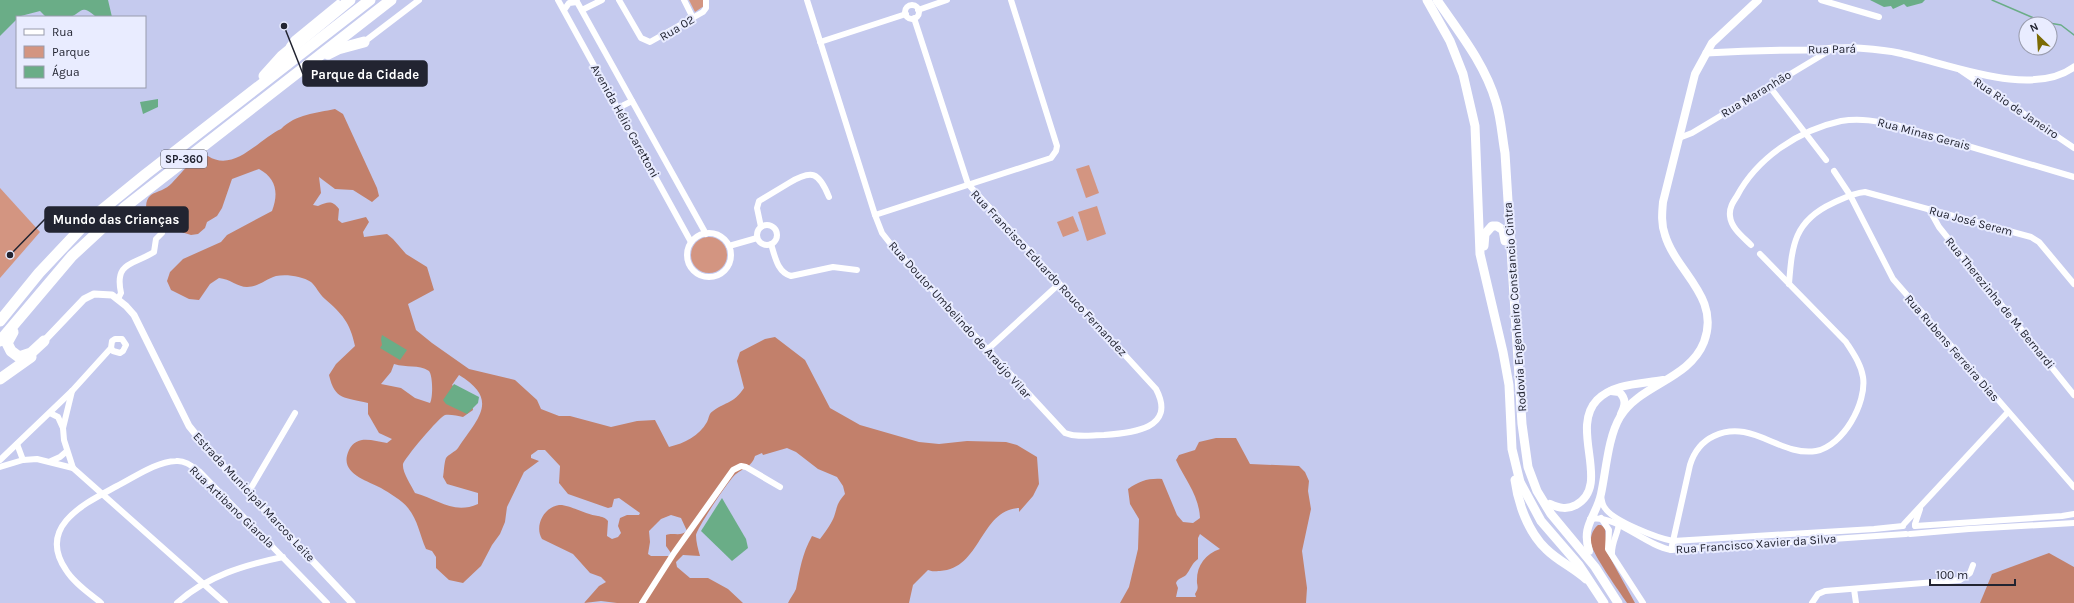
<svg xmlns="http://www.w3.org/2000/svg" width="2074" height="603" font-family="Karla,sans-serif">
	<style>
		.green { fill: #d39581 }
		.forest { fill: #c2806b; fill-rule: evenodd }
		.water { fill: #6aad87 }
		.lines { fill: none; stroke-linecap: round; stroke-linejoin: round }
		.stream { stroke: #6aad87; stroke-width: 1.5 }
		.minor { stroke: #fff; stroke-width: 6 }
		.tertiary { stroke: #fff; stroke-width: 7 }
		.secondary { stroke: #fff; stroke-width: 8 }
		.primary { stroke: #fff; stroke-width: 9 }
		.motorway { stroke: #fff; stroke-width: 11 }
		.labels { text-anchor: middle; dominant-baseline: central; stroke-width: 4; stroke-linejoin: round; paint-order: stroke }
		.shield { fill: #e9ecff; stroke: #5e606f; stroke-width: 1 }
		.shield-label { font-size: 11px; font-weight: bold; fill: #222431 }
		.street-label { font-size: 12px; fill: #222431; stroke: #e9ecff }
		.leader { fill: none; stroke: #222431; stroke-width: 1.5 }
		.callout-dot { fill: #222431; stroke: #e9ecff; stroke-width: 1.5 }
		.callout { fill: #222431; stroke: #222431; stroke-width: 1.5 }
		.callout-label { font-size: 13px; text-anchor: middle; font-weight: bold; fill: #fff }
	</style>
	<rect width="100%" height="100%" fill="#c5caee"/>
	<g class="green">
		<path d="M689 0H704V6L695 12Z"/>
		<path d="M1089 165 1099 193 1086 198 1076 169Z"/>
		<path d="M0 188 40 232 0 278Z"/>
		<path d="M1097 206 1106 234 1087 241 1078 212Z"/>
		<path d="M1073 216 1079 231 1063 237 1057 222Z"/>
		<circle cx="709" cy="255" r="18"/>
	</g>
	<g class="forest">
		<path d="M335 109 343 114 377 188 379 196 372 202 353 190 335 189 319 177 321 193 313 205 318 206C328 202 332 200 339 209L338 220 342 223 366 217 369 222 363 232 364 237 387 234 393 239 406 254 427 267 434 290 408 304 416 330 432 343 469 369 515 380 537 400 541 409 559 416H570L611 427 637 421 655 420 669 447C685 443 699 436 707 422 709 418 709 413 713 411 727 401 733 404 744 388L737 361 740 352 765 339 775 337 805 360 830 408 860 425 919 442 939 444 967 441 1006 442 1017 445 1037 457 1039 484 1033 496 1019 512V508C980 510 981 569 940 571 935 571 933 572 928 570L913 585 909 603H788C790 598 794 594 796 589 800 569 802 554 812 536L820 539C824 534 828 528 831 523 838 511 834 506 845 494L843 486 837 477 818 469 796 452 787 448 763 455 762 453 755 456C752 467 743 468 736 474 730 478 697 528 696 535 696 542 698 549 700 556L683 555 676 562 677 567 690 578H708L728 589 743 603H617L601 601 584 603 599 586 606 582 601 577 590 573 573 554 542 539C534 526 544 507 559 505 568 504 587 515 598 516 602 517 605 517 608 521L607 536 612 539 618 537 621 533 618 526 620 518 627 515H639L640 513 619 498 614 499 612 507 608 508 568 494 559 483 560 466 545 450H538L531 455V458L539 461 524 472 507 507 505 522 500 534 492 545 481 566 463 583 449 580 436 568V557L432 551 426 549C420 536 418 520 408 508 402 500 389 493 381 488 366 480 338 473 349 450 357 434 373 441 387 443L392 439 379 433 368 414V403C345 397 335 401 329 375L336 364 355 346C350 322 342 314 325 299 319 294 316 286 311 282 302 276 286 274 276 276 266 279 258 287 247 287 238 287 230 279 219 278L210 284 199 300 189 299 171 290 167 281 170 272 183 259 221 242 227 235 272 211C279 193 276 178 259 169L232 179 222 208 217 216 207 222 205 228 198 234 191 235 175 230 161 233C152 226 139 205 151 195 157 191 166 190 172 183 185 170 188 161 208 156 234 173 259 139 281 129 296 114 316 113 335 109ZM394 364C407 368 418 364 429 371 433 376 433 398 430 403L415 398 401 388 381 384 391 372ZM459 375C500 400 478 418 458 448 455 452 449 454 446 458 444 463 444 472 443 477L447 484 478 493V504C453 515 438 499 415 493 411 485 402 472 403 464 404 459 440 416 445 415 450 414 458 416 463 417L473 410 472 403 452 385ZM671 515 681 518 687 531C680 537 673 532 666 535V546L673 556H651L648 554 650 542 649 531 661 519Z"/>
		<path d="M1216 438H1236L1250 464 1299 466 1305 472 1309 481 1308 491 1311 509 1302 551 1307 588 1306 603H1120L1129 587 1138 549 1139 519 1130 504 1128 489C1139 481 1149 478 1162 479L1177 515 1183 522 1193 523 1200 518C1199 495 1185 480 1176 460L1179 455 1195 450 1199 442ZM1200 534 1220 549C1205 554 1196 566 1197 583 1198 588 1198 589 1195 594L1196 597H1176L1178 588 1176 583C1178 578 1183 578 1186 575 1191 569 1191 564 1198 559V538Z"/>
		<path d="M1598 525H1601L1605 528 1607 552 1635 603H1627C1617 588 1598 562 1592 547 1589 539 1592 530 1598 525Z"/>
		<path d="M2049 553 2074 567V603H1980L1992 574Z"/>
	</g>
	<g class="water">
		<path d="M0 0H108L112 17H96C79 2 82 15 69 17 62 18 53 17 46 17L40 11 17 17V19L0 36Z"/>
		<path d="M1870 0H1925L1922 3 1907 7 1904 4 1893 9 1891 6 1884 7Z"/>
		<path d="M158 99V107L143 114 140 102Z"/>
		<path d="M382 335 407 350 400 360 380 348 382 345 381 339Z"/>
		<path d="M454 384 479 397 478 403 467 414 446 404 443 400Z"/>
		<path d="M722 498 746 539 748 548 732 561 701 531Z"/>
	</g>
	<g class="lines">
		<path class="stream" d="M1992 0 2043 22 2061 25 2074 35"/>
		<g class="minor">
			<path d="M558 0 691 242"/>
			<path d="M576 0 706 234"/>
			<path d="M619 0 641 38 650 42 703 12 706 8V0"/>
			<path d="M684 0 693 18"/>
			<path d="M807 0 875 215 882 233 893 247 1065 433C1077 438 1091 435 1104 435 1132 433 1177 429 1156 389L968 184 914 18"/>
			<path d="M1821 0 1879 17"/>
			<circle cx="912" cy="12" r="7"/>
			<path d="M564 10 569 3 577 2"/>
			<path d="M582 10 602 0"/>
			<path d="M918 10 947 0"/>
			<path d="M364 42 419 0"/>
			<path d="M820 42 906 14"/>
			<path d="M289 46 294 39 338 3"/>
			<path d="M1960 70 2074 148"/>
			<path d="M1769 86 1826 160"/>
			<path d="M618 108 632 101"/>
			<path d="M1679 138 1692 133 1832 49"/>
			<path d="M1834 171 1850 195 1893 279 2074 487"/>
			<path d="M1929 209 1939 227 2074 395"/>
			<path d="M875 215 1051 158 1056 151 1057 146 1011 0"/>
			<circle cx="767" cy="235" r="10"/>
			<path d="M761 227 757 208 759 201C769 195 779 189 789 183 812 169 819 172 829 197"/>
			<circle cx="709" cy="255" r="22"/>
			<path d="M771 244C775 256 777 272 791 276L833 267 857 270"/>
			<path d="M1751 245C1743 237 1731 228 1730 216 1729 208 1733 202 1737 196 1757 158 1799 130 1841 121 1860 118 1877 121 1896 125L2074 177"/>
			<path d="M729 246 757 238"/>
			<path d="M1789 284C1792 245 1794 221 1833 203 1844 198 1853 193 1865 192L2031 237 2039 242 2074 284"/>
			<path d="M118 299 121 293C114 261 134 265 154 252L156 239 162 233"/>
			<path d="M987 350 1059 284"/>
			<path d="M72 391 63 428 64 440 73 468"/>
			<path d="M50 413 58 417 63 428"/>
			<path d="M17 444 23 460"/>
			<path d="M0 460 72 391 111 348 112 341 115 339H122L126 345 123 351 120 353 113 351 111 348"/>
			<path d="M51 461 60 457 67 451"/>
			<path d="M0 467 23 460 37 459 73 468 225 603"/>
			<path d="M248 493 295 413"/>
			<path d="M1601 496C1602 500 1602 505 1605 508 1613 521 1657 538 1673 541L1874 529 1903 526"/>
			<path d="M1601 518 1609 530 1608 549 1643 603"/>
			<path d="M1590 519C1616 514 1644 545 1671 550L1906 534"/>
			<path d="M1904 524 2008 412"/>
			<path d="M1915 524 1920 509"/>
			<path d="M1915 526 2062 516 2074 514"/>
			<path d="M1910 534 1969 529 2074 523"/>
			<path d="M1671 550 1690 465C1694 452 1701 442 1714 436 1752 418 1780 457 1816 451 1843 446 1867 403 1863 377 1861 364 1853 353 1846 342L1760 254"/>
			<path d="M1612 553C1612 541 1618 534 1619 523"/>
			<path d="M1854 589 1856 603"/>
			<path d="M101 603C89 593 74 583 66 570 36 526 86 503 117 486 135 477 155 462 176 461 185 460 193 467 200 472L327 603"/>
			<path d="M177 603C207 576 244 565 283 557"/>
			<path d="M642 603 674 553 733 470 741 466 746 467 780 487"/>
			<path d="M1812 603 1818 594 1825 591 1960 580 1970 573 1973 565"/>
		</g>
		<g class="tertiary">
			<path d="M1706 53C1740 51 1774 50 1808 50 1824 49 1841 47 1857 48 1870 49 1886 50 1899 53 1947 63 2031 99 2074 67"/>
			<path d="M44 341 84 299 94 294 112 295 126 306 134 315 189 426 210 452 352 603"/>
		</g>
		<g class="secondary">
			<path d="M1611 391 1619 392C1627 399 1625 406 1621 414"/>
			<path d="M1550 504C1559 508 1567 510 1576 505 1612 485 1569 429 1597 400 1614 383 1641 384 1663 380"/>
			<path d="M1589 551C1581 525 1596 517 1601 494 1606 471 1608 437 1620 417 1640 384 1689 380 1704 342 1721 297 1676 272 1665 235 1661 224 1662 213 1663 202L1695 74 1712 43 1758 0"/>
		</g>
		<g class="primary">
			<path d="M1427 0 1450 41 1463 74 1475 126 1480 254 1503 352 1509 385 1512 449 1520 482 1541 521 1579 565 1604 603"/>
			<path d="M1437 0C1459 32 1485 64 1496 102 1501 118 1502 136 1505 153L1522 424 1528 467 1537 491 1551 514 1595 567 1618 603"/>
			<path d="M1484 246 1485 234 1492 226H1497L1503 230 1505 241"/>
			<path d="M1515 480C1518 503 1528 532 1546 549 1558 561 1574 568 1586 579"/>
		</g>
		<g class="motorway">
			<path d="M328 54 338 49 364 42"/>
			<path d="M264 76 282 56 350 0"/>
			<path d="M0 321 39 273 87 222 146 174 370 0"/>
			<path d="M13 332 7 343 11 351 19 357 31 353 44 341"/>
			<path d="M0 341 72 256 125 207 391 0"/>
			<path d="M0 379 31 357"/>
		</g>
	</g>
	<g class="labels">
		<rect class="shield" x="161" y="150" width="46" height="18" rx="3"/>
		<g class="shield-label">
			<text x="184" y="159">SP-360</text>
		</g>
		<g class="street-label">
			<text transform="translate(677 28) rotate(-31)">Rua 02</text>
			<text transform="translate(1832 49) rotate(-1)">Rua Pará</text>
			<text transform="translate(1756 94) rotate(-31)">Rua Maranhão</text>
			<text transform="translate(2016 108) rotate(34)">Rua Rio de Janeiro</text>
			<text transform="translate(625 121) rotate(61)">Avenida Hélio Carettoni</text>
			<text transform="translate(1924 134) rotate(15)">Rua Minas Gerais</text>
			<text transform="translate(1971 221) rotate(15)">Rua José Serem</text>
			<text transform="translate(1049 273) rotate(47)">Rua Francisco Eduardo Rouco Fernandez</text>
			<text transform="translate(2000 303) rotate(51)">Rua Therezinha de M. Bernardi</text>
			<text transform="translate(1515 307) rotate(-94)">Rodovia Engenheiro Constancio Cintra</text>
			<text transform="translate(960 320) rotate(48)">Rua Doutor Umbelindo de Araújo Vilar</text>
			<text transform="translate(1952 348) rotate(49)">Rua Rubens Ferreira Dias</text>
			<text transform="translate(254 497) rotate(47)">Estrada Municipal Marcos Leite</text>
			<text transform="translate(232 507) rotate(44)">Rua Artibano Giarola</text>
			<text transform="translate(1756 544) rotate(-4)">Rua Francisco Xavier da Silva</text>
		</g>
	</g>
	<path class="leader" d="M284 26L303 74M10 255L45 219"/>
	<g class="callout-dot">
		<circle cx="284" cy="26" r="4"/>
		<circle cx="10" cy="255" r="4"/>
	</g>
	<g class="callout">
		<rect x="303" y="61" width="124" height="25" rx="4"/>
		<rect x="45" y="207" width="143" height="25" rx="4"/>
	</g>
	<g class="callout-label">
		<text x="365" y="79">Parque da Cidade</text>
		<text x="116" y="224">Mundo das Crianças</text>
	</g>
	<rect x="16" y="16" width="130" height="72" fill="#e9ecff" stroke="#999cad"/>
	<rect x="24" y="29" width="20" height="6" fill="#ffffff" stroke="#999cad"/>
	<text x="52" y="36" font-size="12" fill="#222431">Rua</text>
	<rect x="24" y="46" width="20" height="12" fill="#d39581" stroke="#999cad"/>
	<text x="52" y="56" font-size="12" fill="#222431">Parque</text>
	<rect x="24" y="66" width="20" height="12" fill="#6aad87" stroke="#999cad"/>
	<text x="52" y="76" font-size="12" fill="#222431">Água</text>
	<g transform="translate(2038 36) rotate(335)"><circle r="19" fill="#e9ecff" stroke="#999cad"/>
	<path d="M0-3L7 15L0 10L-7 15Z" fill="#7c6b04"/>
	<text y="-6" font-size="11" font-weight="bold" text-anchor="middle" fill="#222431">N</text>
	</g>
	<path d="M1930 579v6h85v-6" fill="none" stroke="#222431" stroke-width="2"/>
	<text x="1936" y="579" font-size="12" fill="#222431" stroke="#e9ecff" stroke-width="3" paint-order="stroke">100 m</text>
</svg>
